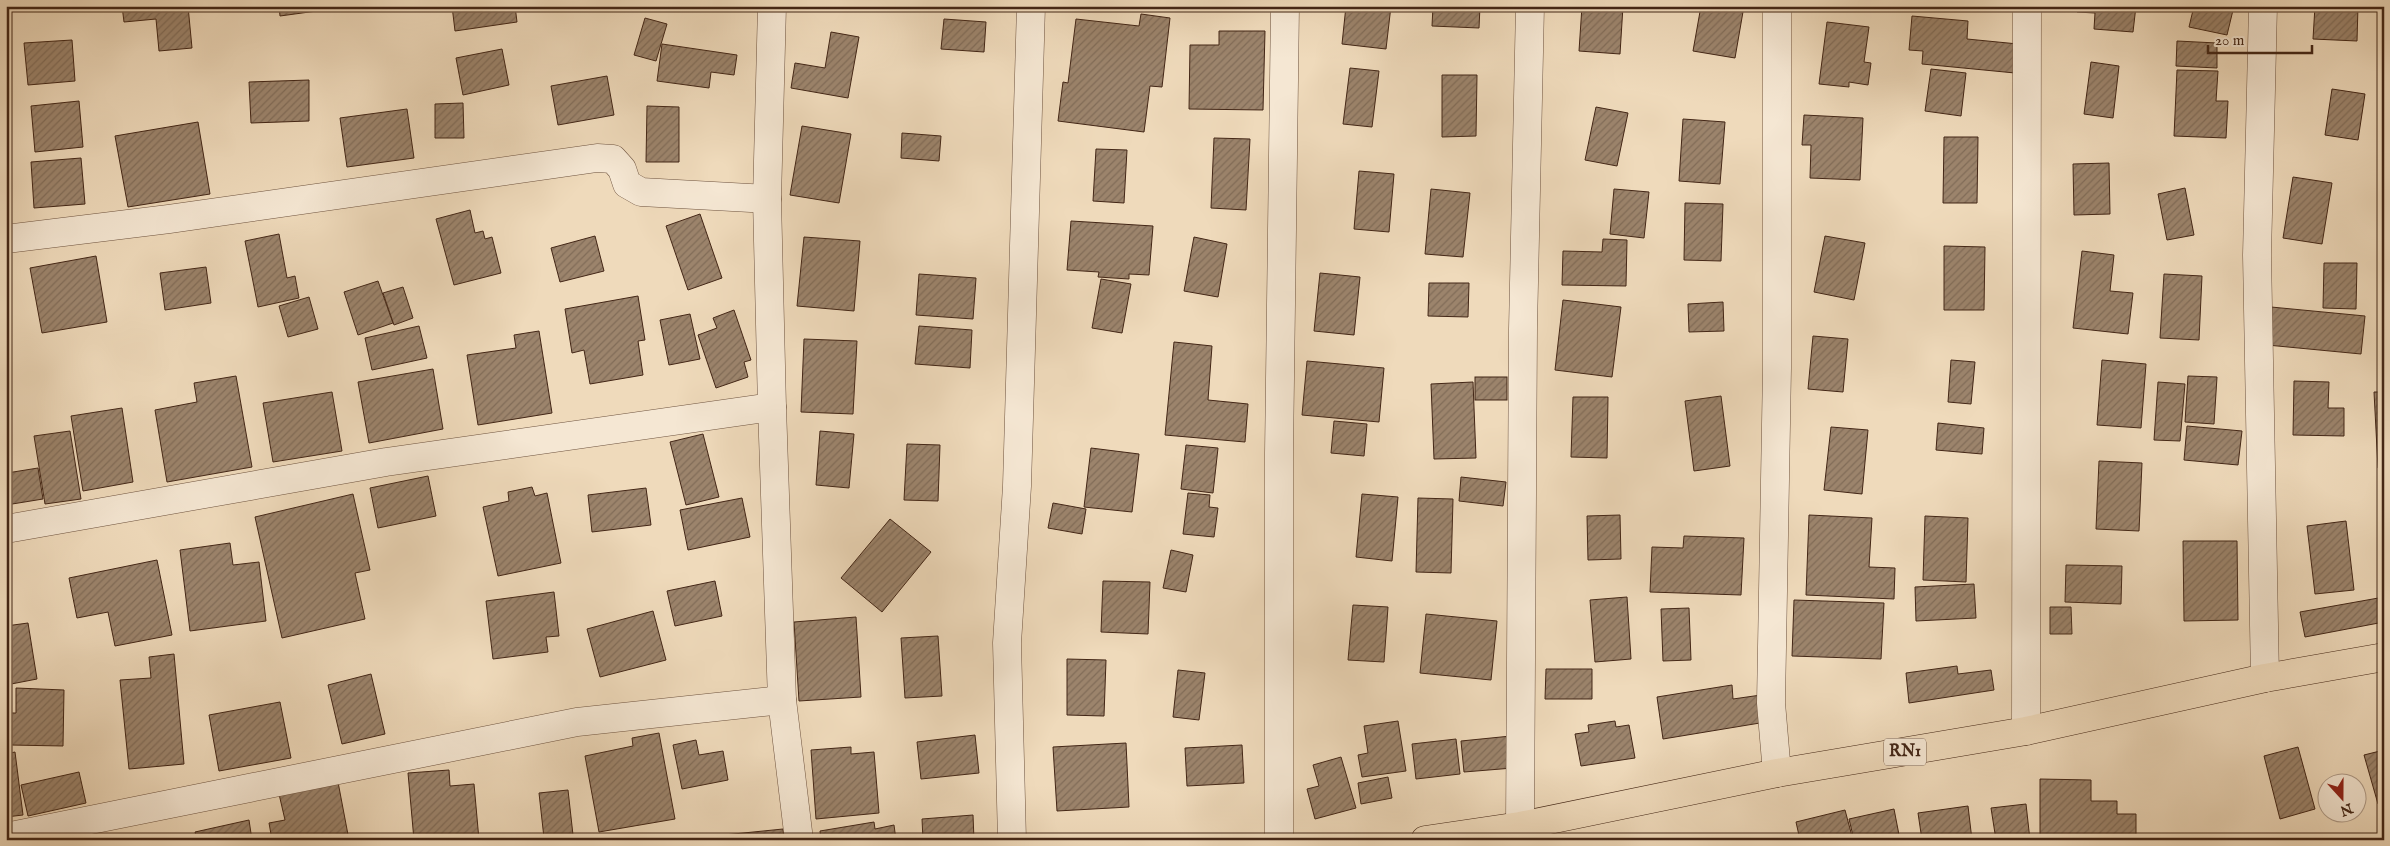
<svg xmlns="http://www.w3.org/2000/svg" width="2390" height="846" font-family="'IM FELL English',serif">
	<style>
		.building { fill: url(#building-hatch); stroke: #432616 }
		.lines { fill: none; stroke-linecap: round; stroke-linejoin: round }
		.minor-casing { stroke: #6e533f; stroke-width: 29 }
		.trunk-casing { stroke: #432616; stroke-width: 29 }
		.minor { stroke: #f5e7d3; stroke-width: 28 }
		.trunk { stroke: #efdabb; stroke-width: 28 }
		.labels { text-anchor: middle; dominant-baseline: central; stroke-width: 5; stroke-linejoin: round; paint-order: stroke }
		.shield { fill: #f5e7d3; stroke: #78604f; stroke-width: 1 }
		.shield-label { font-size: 16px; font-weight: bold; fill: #432616 }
	</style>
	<defs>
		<pattern id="building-hatch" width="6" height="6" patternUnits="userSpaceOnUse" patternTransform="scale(1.25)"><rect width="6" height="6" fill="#9c846c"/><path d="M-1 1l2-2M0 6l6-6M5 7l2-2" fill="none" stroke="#816c58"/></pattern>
	</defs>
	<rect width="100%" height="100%" fill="#efdabb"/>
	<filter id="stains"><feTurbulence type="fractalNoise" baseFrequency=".004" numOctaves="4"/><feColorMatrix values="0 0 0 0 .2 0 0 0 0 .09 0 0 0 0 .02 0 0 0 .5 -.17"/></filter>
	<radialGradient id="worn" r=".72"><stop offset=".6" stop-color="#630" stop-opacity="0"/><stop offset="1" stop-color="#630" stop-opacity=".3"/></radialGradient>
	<g class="building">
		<path d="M122 6H188L192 48 159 51 156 19 124 22Z"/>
		<path d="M220 6H253L221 11Z"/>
		<path d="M279 6H323L324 10 280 16Z"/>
		<path d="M452 6H515L517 22 455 31Z"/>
		<path d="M1346 6H1391L1386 49 1342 44Z"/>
		<path d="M1433 6H1480L1479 28 1432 26Z"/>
		<path d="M1582 6H1623L1620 54 1579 51Z"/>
		<path d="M1701 6H1744L1735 58 1693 51Z"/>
		<path d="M2077 6H2136L2133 32 2094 29 2095 13 2077 12Z"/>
		<path d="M2154 6H2187V9Z"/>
		<path d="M2194 6H2234L2227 35 2189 27Z"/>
		<path d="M2315 6H2358L2357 41 2313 39Z"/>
		<path d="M1141 14 1170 18 1162 87 1150 86 1144 132 1058 121 1063 82 1068 83 1076 19 1139 26Z"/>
		<path d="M1912 16 1968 21 1967 39 2018 44 2015 73 1922 64 1923 51 1909 50Z"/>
		<path d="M645 18 667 24 656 61 634 55Z"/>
		<path d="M944 19 986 22 984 52 941 49Z"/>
		<path d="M1827 22 1869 27 1864 62 1871 63 1868 85 1849 82V87L1819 84Z"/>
		<path d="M1219 31H1265L1263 110 1189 109 1190 45H1219Z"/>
		<path d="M831 32 859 37 848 98 791 88 795 63 825 68Z"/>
		<path d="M72 40 75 81 28 85 24 43Z"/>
		<path d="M2177 41 2217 43V68L2176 66Z"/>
		<path d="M662 44 737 55 734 75 711 72 709 88 657 81Z"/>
		<path d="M502 49 509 85 463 95 456 58Z"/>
		<path d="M2091 62 2119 66 2113 118 2084 114Z"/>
		<path d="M1350 68 1379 71 1372 127 1343 124Z"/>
		<path d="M1931 69 1966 73 1961 116 1925 111Z"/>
		<path d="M2177 70 2218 71 2216 101H2228L2226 138 2174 136Z"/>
		<path d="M1442 75H1477L1476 136 1442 137Z"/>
		<path d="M607 76 614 115 558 125 551 86Z"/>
		<path d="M309 80V121L251 123 249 82Z"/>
		<path d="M2332 89 2365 94 2358 140 2325 135Z"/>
		<path d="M79 101 83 147 35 152 31 106Z"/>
		<path d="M463 103 464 138H435V104Z"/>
		<path d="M647 106 679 107V162H646Z"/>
		<path d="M1596 107 1628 113 1617 166 1585 160Z"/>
		<path d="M407 109 414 158 347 167 340 118Z"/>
		<path d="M1804 115 1863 118 1860 180 1810 178 1811 145H1802Z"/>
		<path d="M1683 119 1725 122 1720 184 1679 181Z"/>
		<path d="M198 122 210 194 128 207 115 136Z"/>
		<path d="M802 126 851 134 839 203 790 195Z"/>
		<path d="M902 133 941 136 939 161 901 158Z"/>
		<path d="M1944 137H1978L1977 203H1943Z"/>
		<path d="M1214 138 1250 139 1246 210 1211 208Z"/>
		<path d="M1096 149 1127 150 1124 203 1093 201Z"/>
		<path d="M81 158 85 204 34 208 31 162Z"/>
		<path d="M2109 163 2110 214 2074 215 2073 164Z"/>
		<path d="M1359 171 1394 174 1389 232 1354 229Z"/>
		<path d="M2293 177 2332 183 2322 244 2283 238Z"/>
		<path d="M2185 188 2194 235 2167 240 2158 194Z"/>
		<path d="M1431 189 1470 193 1463 257 1425 254Z"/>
		<path d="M1614 189 1649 192 1644 238 1610 234Z"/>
		<path d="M1685 203 1723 204 1721 261 1684 260Z"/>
		<path d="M470 210 475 233 483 231 485 239 492 237 501 273 454 285 436 219Z"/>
		<path d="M700 214 722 278 688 290 666 226Z"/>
		<path d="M1071 221 1153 226 1149 275 1129 274V279L1098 277 1099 272 1067 270Z"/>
		<path d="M279 234 287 278 295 276 299 298 258 307 245 241Z"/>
		<path d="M595 236 604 271 560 282 551 248Z"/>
		<path d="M1825 236 1865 243 1854 300 1814 292Z"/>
		<path d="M804 237 860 241 854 311 797 306Z"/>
		<path d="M1194 237 1227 244 1218 297 1184 291Z"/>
		<path d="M1603 239 1627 240 1626 286 1562 285 1563 251 1602 252Z"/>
		<path d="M1944 246 1985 247 1984 310H1944Z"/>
		<path d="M2082 251 2114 255 2110 291 2133 293 2128 334 2073 328Z"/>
		<path d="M96 256 107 322 42 333 30 268Z"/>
		<path d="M2324 263H2357L2356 309 2323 308Z"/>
		<path d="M206 267 211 303 165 310 160 273Z"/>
		<path d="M1320 273 1360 277 1354 335 1314 331Z"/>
		<path d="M919 274 976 278 973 319 916 315Z"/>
		<path d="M2164 274 2202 276 2199 340 2160 338Z"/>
		<path d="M1101 279 1131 284 1122 333 1092 328Z"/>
		<path d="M378 281 393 323 358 335 344 292Z"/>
		<path d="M1429 283H1469L1468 317 1428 316Z"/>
		<path d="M403 287 413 318 394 325 383 293Z"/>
		<path d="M638 296 645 340 638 341 643 375 590 384 584 350 572 353 565 309Z"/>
		<path d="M309 297 318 329 288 337 279 306Z"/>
		<path d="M1563 300 1621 307 1612 377 1555 370Z"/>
		<path d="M1723 302 1724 331 1689 332 1688 304Z"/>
		<path d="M2271 307 2365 316 2361 354 2267 345Z"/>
		<path d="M734 310 751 360 744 362 748 377 716 388 698 335 717 328 713 318Z"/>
		<path d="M690 314 700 359 669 365 660 320Z"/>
		<path d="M419 326 427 358 372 370 365 338Z"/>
		<path d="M919 326 972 330 970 368 915 364Z"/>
		<path d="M539 331 552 413 478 425 467 355 516 348 514 335Z"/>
		<path d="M1813 336 1848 339 1843 392 1808 389Z"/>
		<path d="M804 339 857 341 853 414 801 412Z"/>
		<path d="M1174 342 1212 346 1208 400 1248 404 1245 442 1165 435Z"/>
		<path d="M1951 360 1975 362 1971 404 1948 402Z"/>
		<path d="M2102 360 2146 364 2141 428 2097 425Z"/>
		<path d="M1307 361 1384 368 1379 422 1302 415Z"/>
		<path d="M433 369 443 429 369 443 358 382Z"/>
		<path d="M236 376 252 467 167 482 155 410 197 402 194 383Z"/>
		<path d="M2188 376 2217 377 2214 424 2185 422Z"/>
		<rect x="1475" y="377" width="32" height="23"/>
		<path d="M2294 381 2329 382 2328 408H2344V436L2293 435Z"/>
		<path d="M1473 382 1476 458 1434 459 1431 384Z"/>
		<path d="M2158 382 2185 384 2180 441 2154 440Z"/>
		<path d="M332 392 342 451 273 462 263 403Z"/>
		<path d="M2374 392H2384V468H2378Z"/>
		<path d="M1721 396 1730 466 1694 471 1685 401Z"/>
		<path d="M1573 397H1608L1607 458 1571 457Z"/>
		<path d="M122 408 133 482 83 491 71 416Z"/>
		<path d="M1334 421 1367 424 1364 456 1331 453Z"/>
		<path d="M1938 423 1984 428 1982 454 1936 450Z"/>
		<path d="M2187 426 2242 431 2238 465 2184 460Z"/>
		<path d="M1831 427 1868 430 1862 494 1824 490Z"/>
		<path d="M70 431 81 499 45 504 34 436Z"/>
		<path d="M820 431 854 434 849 488 816 485Z"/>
		<path d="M703 434 719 497 686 505 670 442Z"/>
		<path d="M907 444 940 445 938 501 904 500Z"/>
		<path d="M1186 445 1218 448 1213 493 1181 489Z"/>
		<path d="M1091 448 1139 454 1132 512 1084 507Z"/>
		<path d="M2099 461 2142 463 2139 531 2096 529Z"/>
		<path d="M6 468 7 473 38 468 43 499 6 505Z"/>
		<path d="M428 476 436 516 378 528 370 488Z"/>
		<path d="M1461 477 1506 482 1503 506 1459 501Z"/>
		<path d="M532 487 535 496 547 493 561 563 498 576 483 507 509 501 508 492Z"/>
		<path d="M646 488 651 525 592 532 588 495Z"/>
		<path d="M1188 493 1210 495 1209 507 1218 508 1214 537 1183 534Z"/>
		<path d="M353 494 370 570 355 573 365 619 282 638 255 517Z"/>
		<path d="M1362 494 1398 497 1392 561 1356 557Z"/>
		<path d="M742 498 750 537 688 550 680 510Z"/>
		<path d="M1418 498 1453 499 1451 573 1416 572Z"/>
		<path d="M1053 503 1086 509 1082 534 1048 528Z"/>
		<path d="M1620 515 1621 559 1588 560 1587 516Z"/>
		<path d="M1809 515 1872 518 1869 567 1895 568 1894 599 1806 595Z"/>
		<path d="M1925 516 1968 518 1966 582 1923 580Z"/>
		<path d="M890 519 931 552 882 612 841 578Z"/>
		<path d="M2346 521 2354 590 2315 594 2307 526Z"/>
		<path d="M1684 536 1744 538 1741 595 1650 592 1652 547 1683 548Z"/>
		<path d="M2183 541H2237L2238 620 2184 621Z"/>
		<path d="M230 543 233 565 259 562 266 621 190 631 180 550Z"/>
		<path d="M1171 550 1193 555 1186 592 1163 588Z"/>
		<path d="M157 560 172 635 115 646 108 612 77 618 69 578Z"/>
		<path d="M2066 565 2122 566 2121 604 2065 602Z"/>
		<path d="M715 581 722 616 675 626 667 591Z"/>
		<path d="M1103 581 1150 582 1148 634 1101 632Z"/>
		<path d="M1974 584 1976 618 1916 621 1915 587Z"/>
		<path d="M554 592 559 636 546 637 548 652 493 659 486 601Z"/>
		<path d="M1627 597 1631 659 1595 662 1590 600Z"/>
		<path d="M2384 597V622L2305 637 2300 612Z"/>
		<path d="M1794 600 1884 603 1881 659 1792 656Z"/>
		<path d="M1353 605 1388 607 1384 662 1348 660Z"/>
		<path d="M2050 607H2071L2072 634H2050Z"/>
		<path d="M1689 608 1691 660 1663 661 1661 609Z"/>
		<path d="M653 611 666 660 600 677 587 629Z"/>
		<path d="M1426 614 1497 621 1491 680 1420 673Z"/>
		<path d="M856 617 861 697 799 701 794 622Z"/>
		<path d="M28 623 37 679 6 685V626Z"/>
		<path d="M938 636 942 696 905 698 901 638Z"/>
		<path d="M174 654 184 764 129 769 120 680 151 678 149 657Z"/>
		<path d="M1067 659 1106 660 1104 716 1067 715Z"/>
		<path d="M1957 666 1958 674 1991 670 1994 690 1909 703 1906 673Z"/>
		<path d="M1546 669H1592V699H1545Z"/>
		<path d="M1178 670 1205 673 1199 720 1173 717Z"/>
		<path d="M371 674 385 734 342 744 328 685Z"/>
		<path d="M1732 685 1733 699 1761 695 1766 722 1663 739 1657 697Z"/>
		<path d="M16 688 64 690 63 746 10 745 11 713H16Z"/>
		<path d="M280 702 291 758 219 771 209 715Z"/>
		<path d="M1398 721 1406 771 1362 777 1358 755 1368 753 1364 726Z"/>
		<path d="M1615 721 1616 727 1629 725 1635 758 1581 766 1575 734 1589 732 1588 725Z"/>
		<path d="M659 733 675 819 599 832 585 756 633 746 632 738Z"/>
		<path d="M975 735 979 773 921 779 917 742Z"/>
		<path d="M1511 736 1513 768 1464 772 1461 741Z"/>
		<path d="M1456 739 1460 774 1416 779 1412 744Z"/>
		<path d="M696 740 699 755 723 751 728 780 682 789 673 745Z"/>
		<path d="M1126 743 1129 807 1057 811 1053 747Z"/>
		<path d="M1242 745 1244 783 1187 786 1185 748Z"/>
		<path d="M851 747V754L874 752 879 813 816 819 811 750Z"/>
		<path d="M2298 747 2315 809 2280 819 2264 756Z"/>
		<path d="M2384 750V802L2378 804 2364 755Z"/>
		<path d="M15 752 23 815 6 817V754Z"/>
		<path d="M1341 757 1356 808 1315 819 1307 789 1319 786 1313 765Z"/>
		<path d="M449 770 450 786 474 784 479 840H414L408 773Z"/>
		<path d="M79 772 86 803 28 816 21 785Z"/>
		<path d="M1388 777 1392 798 1361 804 1358 783Z"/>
		<path d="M2040 779 2091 780V801H2117V814H2136V840H2040Z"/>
		<path d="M338 782 349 840H272L269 823 285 820 279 794Z"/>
		<path d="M568 790 573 835 544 838 539 793Z"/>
		<path d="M2026 804 2030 840H1996L1991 808Z"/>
		<path d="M1968 806 1972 840H1922L1918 813Z"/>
		<path d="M1894 809 1900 840H1854L1849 819Z"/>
		<path d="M1845 810 1853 840H1800L1796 822Z"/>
		<path d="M973 815 974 840H923L922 819Z"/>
		<path d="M249 820 252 840H197L195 832Z"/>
		<path d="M874 822 875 829 894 825 896 840H821L820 831Z"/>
		<path d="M783 829 784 840H705L704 837Z"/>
	</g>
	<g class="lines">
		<defs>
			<g id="minor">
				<path d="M772 6 767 199 772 407 782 700 799 840"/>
				<path d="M2263 6 2257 255 2265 678"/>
				<path d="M6 239 169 219 597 158 613 159 622 169 627 184 641 192 767 199"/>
				<path d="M6 529 386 462 772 407"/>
				<path d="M2026 731 2027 6"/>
				<path d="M1777 773 1771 703 1777 368V6"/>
				<path d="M1520 826 1523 329 1530 6"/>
				<path d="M6 837 577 722 782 700"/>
				<path d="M1012 840 1007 643 1017 486 1031 6"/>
				<path d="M1279 840V453L1285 6"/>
			</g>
			<path id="trunk" d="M1425 840 1520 826 1777 773 2026 731 2265 678 2384 657"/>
		</defs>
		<use href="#minor" class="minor-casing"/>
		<use href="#trunk" class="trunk-casing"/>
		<use href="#minor" class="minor"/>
		<use href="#trunk" class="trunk"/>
	</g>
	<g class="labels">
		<rect class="shield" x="1884" y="738.5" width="42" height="27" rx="4"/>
		<g class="shield-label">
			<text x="1905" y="752">RN1</text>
		</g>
	</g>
	<rect width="2390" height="846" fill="none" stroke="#efdabb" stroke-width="25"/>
	<rect x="8" y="8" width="2375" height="831" fill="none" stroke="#432616" stroke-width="2.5"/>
	<rect x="12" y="12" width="2365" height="821" fill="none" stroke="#432616"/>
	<g transform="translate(2342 798) rotate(159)"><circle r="24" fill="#f5e7d3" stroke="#ae9a87"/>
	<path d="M0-4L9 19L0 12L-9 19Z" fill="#8f2418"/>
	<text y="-8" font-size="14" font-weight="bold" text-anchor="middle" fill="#432616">N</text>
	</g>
	<path d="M2208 45v8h104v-8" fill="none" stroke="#432616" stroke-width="2.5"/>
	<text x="2215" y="45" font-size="15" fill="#432616" stroke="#f5e7d3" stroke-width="4" paint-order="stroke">20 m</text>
	<rect width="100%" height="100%" filter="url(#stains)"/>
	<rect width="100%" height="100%" fill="url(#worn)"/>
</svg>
